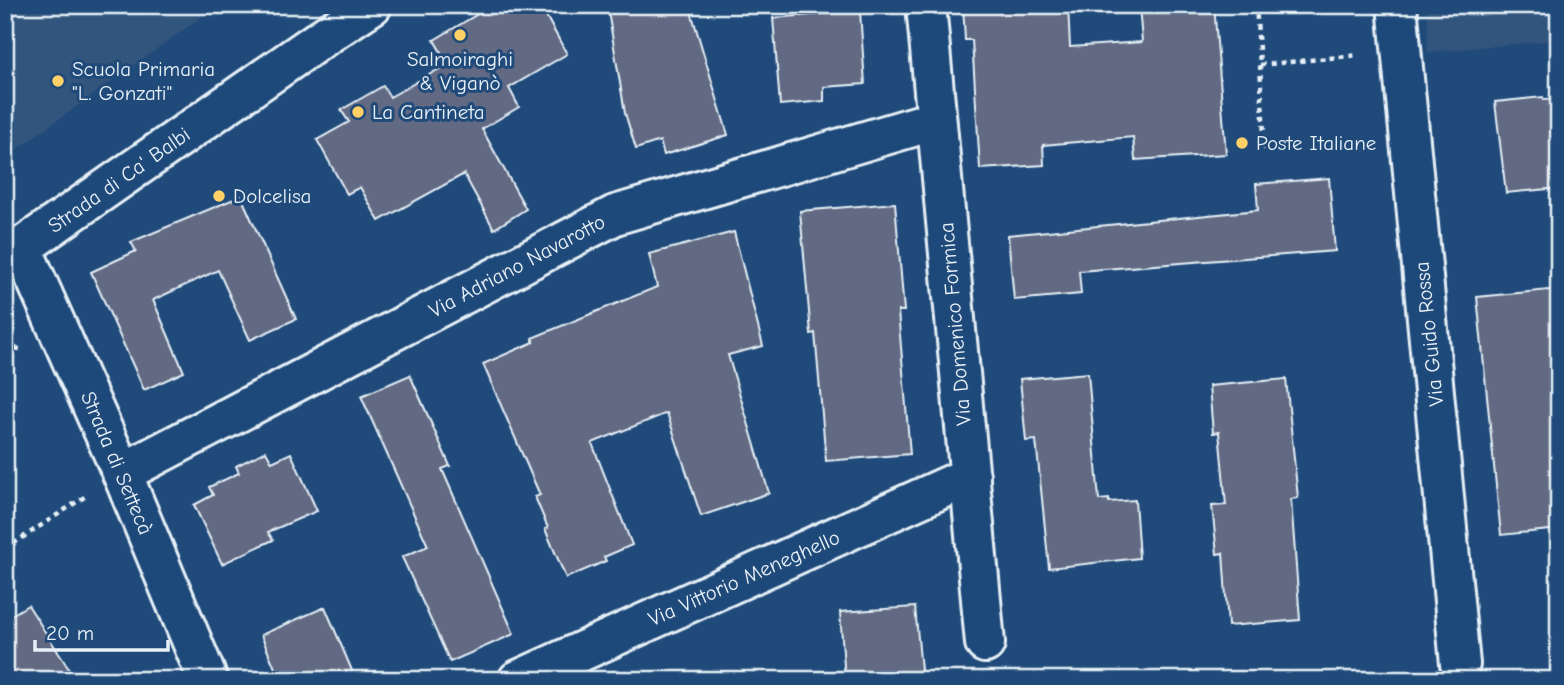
<svg xmlns="http://www.w3.org/2000/svg" width="1564" height="685" font-family="'Comic Neue',sans-serif">
	<style>
		.built { fill: #33547d }
		.building { fill: #626a83; stroke: #e8f1f8; stroke-width: 2 }
		.lines { fill: none; stroke-linecap: round; stroke-linejoin: round }
		.street-casing { stroke: #e8f1f8; stroke-width: 44 }
		.secondary-casing { stroke: #e8f1f8; stroke-width: 44 }
		.path { stroke: #e8f1f8; stroke-width: 4.5; stroke-dasharray: 5 5; stroke-linecap: butt }
		.street { stroke: #1f4a7a; stroke-width: 38 }
		.secondary { stroke: #1f4a7a; stroke-width: 38 }
		.poi-dot { fill: #ffd166; stroke: #1f4a7a; stroke-width: 2.5 }
		.labels { text-anchor: middle; dominant-baseline: central; stroke-width: 6; stroke-linejoin: round; paint-order: stroke }
		.poi-label { font-size: 21px; fill: #e8f1f8; stroke: #1f4a7a; text-anchor: start }
		.street-label { font-size: 21px; fill: #e8f1f8; stroke: #1f4a7a }
	</style>
	<rect width="100%" height="100%" fill="#1f4a7a"/>
	<filter id="ink" filterUnits="userSpaceOnUse"><feTurbulence type="fractalNoise" baseFrequency=".0143" numOctaves="2"/><feDisplacementMap in="SourceGraphic" scale="14" xChannelSelector="R" yChannelSelector="G"/><feConvolveMatrix kernelMatrix="1 2 1 2 8 2 1 2 1" color-interpolation-filters="sRGB"/></filter>
	<g filter="url(#ink)">
		<g class="built">
			<path d="M5 5H218L5 158Z"/>
			<path d="M1428 5H1559V40L1428 52Z"/>
		</g>
		<g class="building">
			<path d="M493 5H540L567 54 509 88 519 107 482 129 526 209 494 229 464 174 379 221 360 187 347 194 317 140 349 122 341 110 383 86 390 97 448 64 434 40Z"/>
			<path d="M607 5H689L728 135 664 155 660 141 636 149 625 113Z"/>
			<path d="M963 5H1068L1070 47 1142 42 1139 5H1214L1226 154 1135 160 1133 137 1043 145 1044 165 980 169 972 40H965Z"/>
			<path d="M860 11 865 84 824 87V101L780 105 773 18Z"/>
			<path d="M1543 97 1544 100 1559 99V188L1506 193 1495 102Z"/>
			<path d="M1329 178 1335 251 1079 271 1081 294 1014 300 1008 235 1258 210 1256 184Z"/>
			<path d="M241 196 296 319 250 340 218 270 153 300 184 372 144 390 91 272 136 251 131 242Z"/>
			<path d="M895 203 904 311H898L910 454 826 461 815 333 811 334 800 211Z"/>
			<path d="M734 232 763 346 728 355 769 493 701 516 667 413 592 443 632 545 604 557 606 561 566 578 545 529 548 528 535 497 540 495 483 364 534 342 532 338 657 287 649 254Z"/>
			<path d="M1559 289V529L1501 535 1477 297Z"/>
			<path d="M1088 373 1099 500 1109 499V502L1135 500 1139 558 1049 568 1036 440 1026 441 1020 379Z"/>
			<path d="M410 375 450 466 442 469 514 634 450 662 402 557 428 546 361 396Z"/>
			<path d="M1286 379 1298 498 1291 499 1300 620 1228 626 1223 553 1217 554 1212 506 1226 505 1219 432 1213 433 1209 386Z"/>
			<path d="M266 451 272 462 291 453 317 511 268 532 273 540 222 564 194 505 213 495 209 487 239 473 236 466Z"/>
			<path d="M28 605 76 680H5V619Z"/>
			<path d="M325 607 356 680H280L261 635Z"/>
			<path d="M915 607 922 680H845L840 612Z"/>
		</g>
		<g class="lines">
			<defs>
				<g id="street">
					<path d="M926 5 985 643"/>
					<path d="M1397 5 1460 664"/>
					<path d="M22 248 122 473 208 680"/>
					<path d="M122 473 615 215 936 120"/>
					<path d="M518 680 970 476"/>
				</g>
				<path id="secondary" d="M5 259 322 38 372 5"/>
			</defs>
			<use href="#street" class="street-casing"/>
			<use href="#secondary" class="secondary-casing"/>
			<g class="path">
				<path d="M1256 5 1260 65 1359 55"/>
				<path d="M1260 65 1265 153"/>
				<path d="M5 347 20 349"/>
				<path d="M5 549 86 496"/>
			</g>
			<use href="#street" class="street"/>
			<use href="#secondary" class="secondary"/>
		</g>
	</g>
	<g class="poi-dot">
		<circle cx="460" cy="35" r="7"/>
		<circle cx="58" cy="81" r="7"/>
		<circle cx="358" cy="112" r="7"/>
		<circle cx="1242" cy="143" r="7"/>
		<circle cx="219" cy="196" r="7"/>
	</g>
	<g class="labels">
		<g class="poi-label">
			<text x="460" y="59" text-anchor="middle">Salmoiraghi<tspan x="460" dy="24">&amp; Viganò</tspan></text>
			<text x="72" y="69">Scuola Primaria<tspan x="72" dy="24">"L. Gonzati"</tspan></text>
			<text x="372" y="112">La Cantineta</text>
			<text x="1256" y="143">Poste Italiane</text>
			<text x="233" y="196">Dolcelisa</text>
		</g>
		<g class="street-label">
			<text transform="translate(119 180) rotate(-35)">Strada di Ca' Balbi</text>
			<text transform="translate(517 266) rotate(-28)">Via Adriano Navarotto</text>
			<text transform="translate(955 324) rotate(-95)">Via Domenico Formica</text>
			<text transform="translate(1429 334) rotate(-96)">Via Guido Rossa</text>
			<text transform="translate(117 463) rotate(67)">Strada di Settecà</text>
			<text transform="translate(744 578) rotate(-24)">Via Vittorio Meneghello</text>
		</g>
	</g>
	<rect width="1564" height="685" fill="none" stroke="#1f4a7a" stroke-width="28"/>
	<rect x="14" y="14" width="1536" height="657" fill="none" stroke="#e8f1f8" stroke-width="2.5" filter="url(#ink)"/>
	<path d="M35 640v10h133v-10" fill="none" stroke="#e8f1f8" stroke-width="3.5"/>
	<text x="46" y="640" font-size="21" fill="#e8f1f8" stroke="#1f4a7a" stroke-width="5" paint-order="stroke">20 m</text>
</svg>
